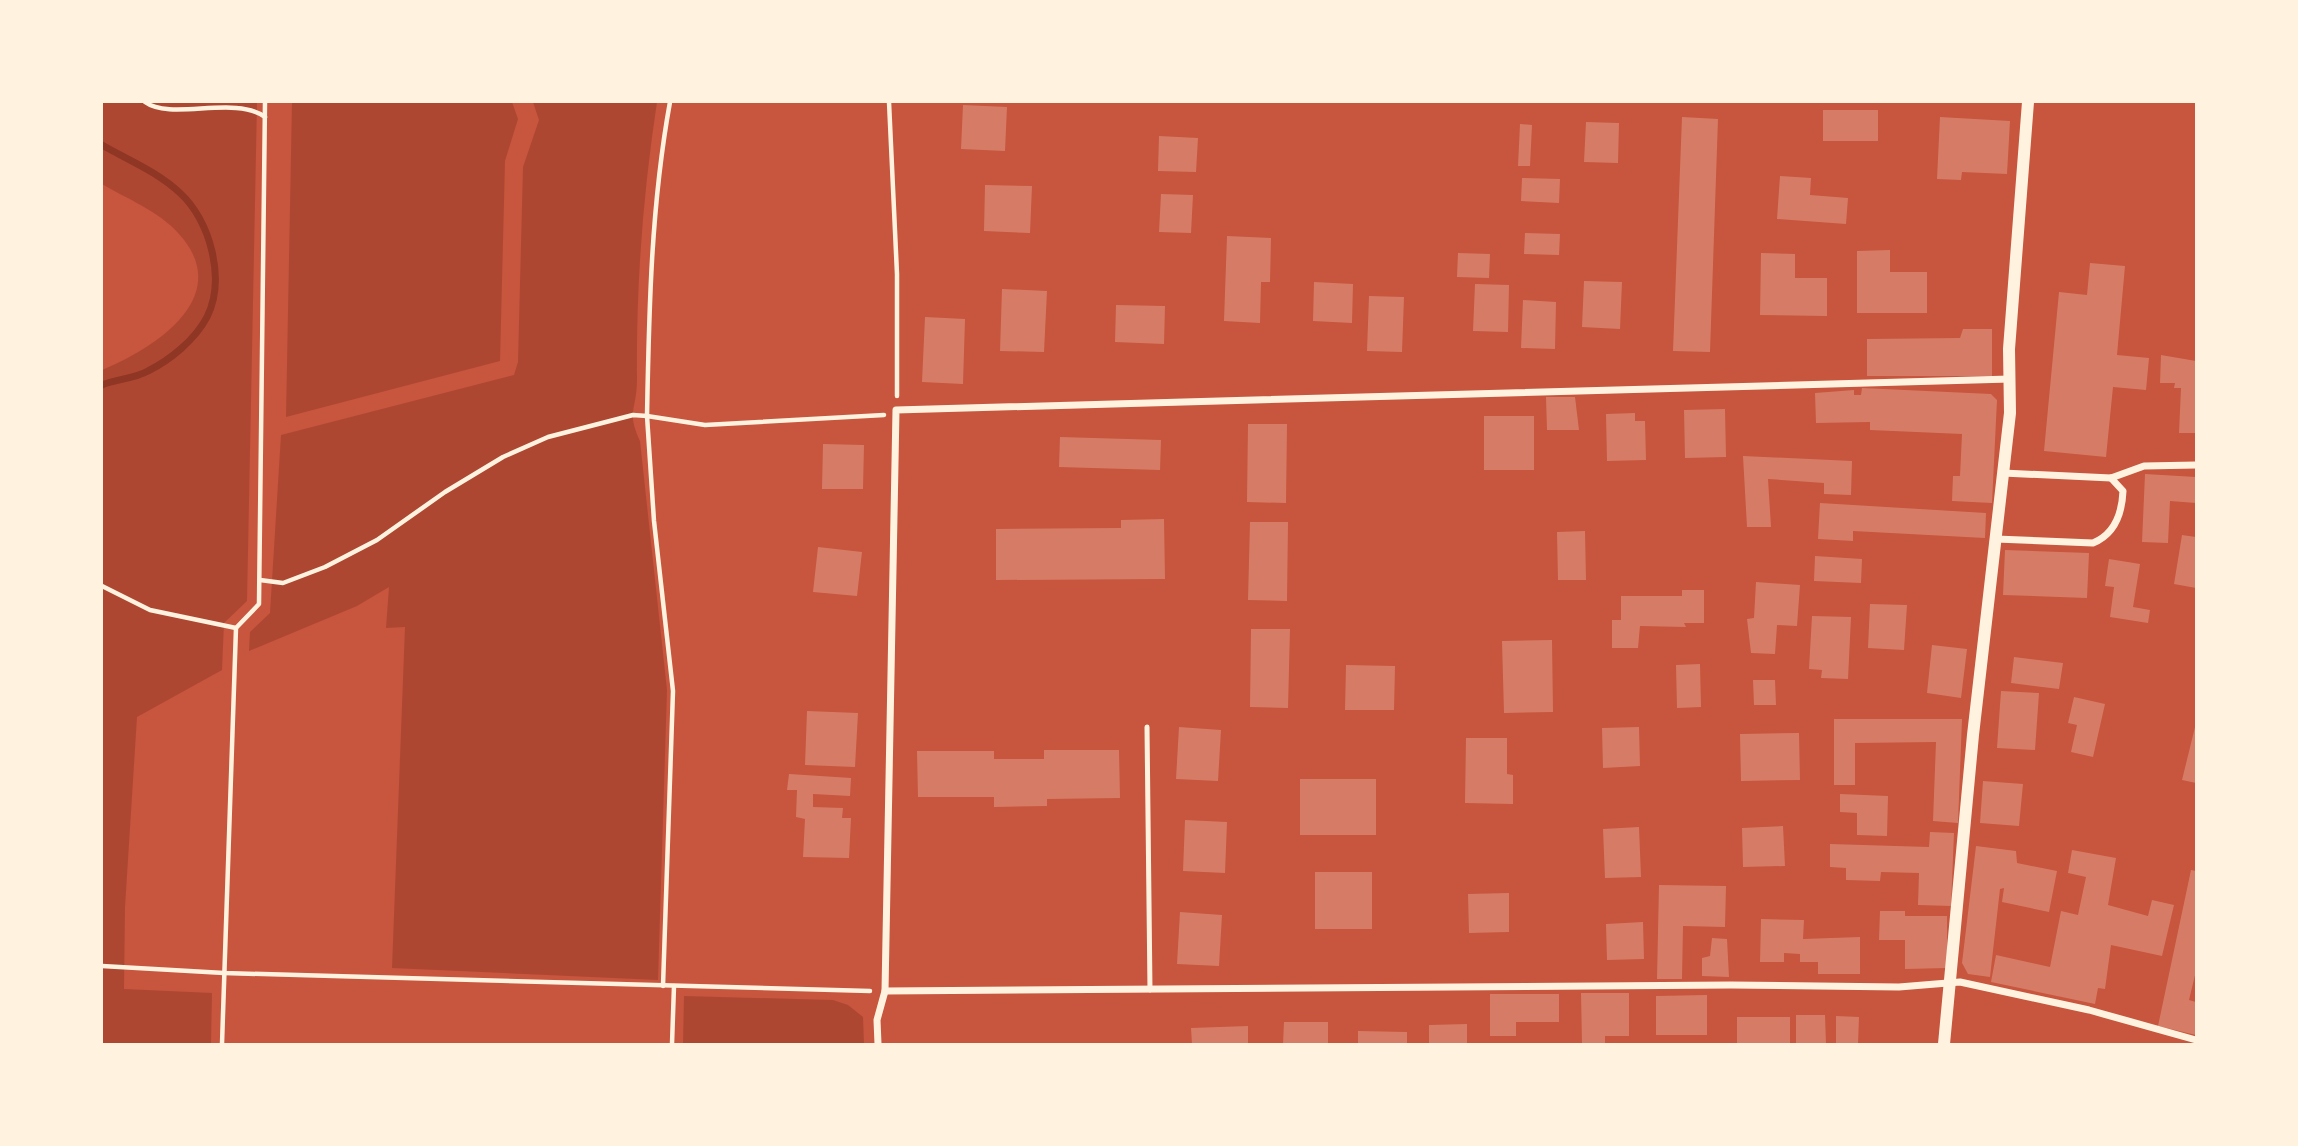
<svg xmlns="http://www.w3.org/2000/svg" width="2298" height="1146" font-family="Poppins,sans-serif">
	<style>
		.green { fill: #ae4732 }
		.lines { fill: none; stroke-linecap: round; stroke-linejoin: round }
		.stream { stroke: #8f3625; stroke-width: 7 }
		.building { fill: #d67c66 }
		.path { stroke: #fff3e0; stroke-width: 4.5 }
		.service { stroke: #fff3e0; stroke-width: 5 }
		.minor { stroke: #fff3e0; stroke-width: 7 }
		.tertiary { stroke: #fff3e0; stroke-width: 12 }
	</style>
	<rect width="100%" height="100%" fill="#c8553d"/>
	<g class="green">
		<path d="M102 102H257L247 601 224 623 222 670 137 717 125 907 124 989 212 993 211 1044H102V370C153 349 236 297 179 234 159 211 127 199 102 184Z"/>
		<path d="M292 102H512L518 119 505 161 500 361 286 417Z"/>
		<path d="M533 102H657C643 194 636 285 637 379 637 410 626 411 640 441L667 690 658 980 392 968 405 627 386 628 389 587 357 606 249 651 250 632 270 613 281 435 514 375 518 362 523 167 539 120Z"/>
		<path d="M684 996 833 1000 848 1005 863 1017 864 1044H683Z"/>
	</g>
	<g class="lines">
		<path class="stream" d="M102 145C128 160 158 172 180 193 210 220 226 279 207 317 195 340 170 360 148 371 134 379 116 379 102 385"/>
	</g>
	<g class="building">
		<path d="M963 105 1007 107 1005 151 961 149Z"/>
		<rect x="1823" y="110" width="55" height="31"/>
		<path d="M1682 117 1718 119 1710 352 1673 351Z"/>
		<path d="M1940 117 2010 121 2007 174 1962 172 1961 180 1937 179Z"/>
		<path d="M1586 122 1619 123 1618 163 1584 162Z"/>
		<path d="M1520 124 1532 125 1530 166H1518Z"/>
		<path d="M1159 136 1198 138 1196 172 1158 171Z"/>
		<path d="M1780 176 1811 178 1810 195 1848 198 1846 224 1777 219Z"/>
		<path d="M1522 178 1560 179 1559 203 1521 201Z"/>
		<path d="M985 185 1032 186 1030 233 984 231Z"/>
		<path d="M1161 194 1193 195 1191 233 1159 232Z"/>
		<path d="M1525 233 1560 234 1559 255 1524 254Z"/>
		<path d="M1227 236 1271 238 1270 282H1261L1260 323 1224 321Z"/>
		<path d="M1890 250V272H1927V313H1857V251Z"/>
		<path d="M1458 253 1490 254 1489 278 1457 277Z"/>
		<path d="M1761 253 1795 254V278H1827V316L1760 315Z"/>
		<path d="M2090 263 2125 266 2117 355 2149 358 2146 390 2113 387 2106 457 2044 451 2059 292 2087 295Z"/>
		<path d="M1584 281 1622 282 1620 329 1582 327Z"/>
		<path d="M1314 282 1353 284 1352 323 1313 321Z"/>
		<path d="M1475 284 1509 285 1508 332 1473 331Z"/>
		<path d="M1002 289 1047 291 1044 352 1000 351Z"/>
		<path d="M1369 296 1404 297 1402 352 1367 351Z"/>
		<path d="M1523 300 1556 302 1555 349 1521 348Z"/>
		<path d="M1116 305 1165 306 1164 344 1115 342Z"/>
		<path d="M925 317 965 319 963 384 922 382Z"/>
		<path d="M1963 329H1992V376H1867V339L1960 338Z"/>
		<path d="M2161 355 2196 361V433H2179L2181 388H2174L2175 383H2160Z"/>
		<path d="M1862 388 1991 394 1997 400 1992 503 1952 501 1953 476H1960L1962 434 1870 430V422L1816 423 1815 393 1854 390V395H1861Z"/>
		<path d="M1546 397H1575L1579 430H1547Z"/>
		<path d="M1725 409 1726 457 1685 458 1684 410Z"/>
		<path d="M1635 413V421H1645L1646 460 1607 461 1606 414Z"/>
		<rect x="1484" y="416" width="50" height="54"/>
		<path d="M1248 424H1287L1286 503 1247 502Z"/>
		<path d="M1060 437 1161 440 1160 470 1059 467Z"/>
		<path d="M823 444 864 445 863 489H822Z"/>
		<path d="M1743 456 1852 461 1851 495 1824 494V483L1768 479 1771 527H1747Z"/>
		<path d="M2145 474 2196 477V503L2170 501 2168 543 2142 542Z"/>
		<path d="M1820 503 1986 513 1985 538 1853 531V541L1818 539Z"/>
		<path d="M1164 519 1165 579 996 580V529L1121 528V520Z"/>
		<path d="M1250 522H1288L1287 601 1248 600Z"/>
		<path d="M1585 531 1586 580H1558L1557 532Z"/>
		<path d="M2182 535 2196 537V588L2174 584Z"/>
		<path d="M818 547 862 552 857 596 813 592Z"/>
		<path d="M2005 550 2089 553 2087 598 2003 595Z"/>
		<path d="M1815 556 1862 559 1861 583 1814 581Z"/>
		<path d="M2109 559 2140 564 2133 607 2150 610 2148 623 2110 617 2114 587 2105 586Z"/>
		<path d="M1756 582 1800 585 1797 626 1777 625 1775 654 1751 653 1747 619 1754 618Z"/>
		<path d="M1682 590H1704V623H1684L1686 627 1640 626 1638 648H1612V620H1621V596H1682Z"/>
		<path d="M1870 604 1907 605 1904 650 1868 648Z"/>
		<path d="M1812 616 1851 617 1848 679 1821 678 1822 670 1809 669Z"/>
		<path d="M1251 629H1290L1288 708 1250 707Z"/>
		<path d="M1552 640 1553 712 1504 713 1502 641Z"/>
		<path d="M1932 645 1967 649 1961 698 1927 693Z"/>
		<path d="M2014 657 2063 663 2059 689 2011 683Z"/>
		<path d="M1700 664 1701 707 1677 708 1676 665Z"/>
		<path d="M1346 665 1395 666 1394 710H1345Z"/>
		<path d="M1753 680H1775L1776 705H1754Z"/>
		<path d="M2001 691 2039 693 2035 750 1997 748Z"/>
		<path d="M2074 697 2105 704 2093 757 2071 752 2077 725 2068 723Z"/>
		<path d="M807 711 858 713 855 767 805 765Z"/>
		<path d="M1834 719H1962L1958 823 1933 821 1936 742 1855 743V785H1834Z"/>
		<path d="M2196 723V783L2182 780Z"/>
		<path d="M1179 727 1221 730 1218 781 1176 779Z"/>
		<path d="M1639 727 1640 766 1603 768 1602 728Z"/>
		<path d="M1799 733 1800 780 1741 781 1740 734Z"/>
		<path d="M1466 738H1507V774L1513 775V804L1465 803Z"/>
		<path d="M1044 750H1119L1120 798 1047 799V806L994 807V797H918L917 751H994V759H1044Z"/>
		<path d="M789 774 851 778 850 796 813 794V807L843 808 842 818H851L849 858 803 857 805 819 796 817 797 790H787Z"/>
		<rect x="1300" y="779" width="76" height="56"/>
		<path d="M1983 781 2023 784 2019 826 1980 823Z"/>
		<path d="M1840 794 1888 796 1887 836 1857 835V813L1840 812Z"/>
		<path d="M1185 820 1227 822 1225 873 1183 871Z"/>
		<path d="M1783 826 1785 866 1743 867 1742 828Z"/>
		<path d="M1639 827 1641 877 1605 878 1603 829Z"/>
		<path d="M1930 832 1954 833 1951 906 1918 905 1919 873 1881 872 1880 881 1846 880V868L1830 867V844L1929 847Z"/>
		<path d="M1976 846 2016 851 2017 863 2057 871 2049 912 2002 902 2004 888 2000 889 1990 977 1968 974 1962 963Z"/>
		<path d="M2072 850 2116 858 2108 905 2148 916 2152 900 2174 905 2162 956 2111 945 2105 989 2098 988 2095 1004 1991 982 1996 955 2050 967 2061 911 2078 915 2086 877 2068 873Z"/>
		<path d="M2191 870 2196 871V971L2189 1000 2196 1002V1035L2158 1026Z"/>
		<rect x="1315" y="872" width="57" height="57"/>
		<path d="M1659 885 1726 886 1725 927 1683 926 1682 979H1657Z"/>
		<path d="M1509 893V932L1469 933 1468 894Z"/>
		<path d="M1880 911H1905V916H1947V968L1905 969V940H1879Z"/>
		<path d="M1180 912 1222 915 1219 966 1177 964Z"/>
		<path d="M1761 919 1804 920 1803 939 1860 937V974H1818V962H1800V954L1784 953V962H1760Z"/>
		<path d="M1643 922 1644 959 1607 960 1606 924Z"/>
		<path d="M1712 938 1727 939 1729 977 1702 976V958L1710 956Z"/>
		<path d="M1581 993H1629V1036H1605V1044H1582Z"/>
		<path d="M1490 994H1559V1022H1516V1036H1490Z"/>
		<path d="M1707 995V1035H1656V996Z"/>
		<path d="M1796 1015H1825L1826 1044H1796Z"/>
		<path d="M1836 1016 1859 1017 1858 1044H1836Z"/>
		<rect x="1737" y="1017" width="53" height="27"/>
		<path d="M1284 1022H1328V1044H1283Z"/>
		<path d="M1467 1024V1044H1429V1025Z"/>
		<path d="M1248 1026V1044H1192L1191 1028Z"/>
		<path d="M1358 1031 1407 1032V1044H1358Z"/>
	</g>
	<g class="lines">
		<g class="path">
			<path d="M145 102C171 121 235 95 265 117"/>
			<path d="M889 102 897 274V396"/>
			<path d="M260 580 283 583 325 567 377 540 445 492 503 457 548 437 633 415 647 416C649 310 651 206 670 102"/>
			<path d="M102 586 150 610 236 628"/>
			<path d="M102 966 224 973 870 991"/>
			<path d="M663 986 673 691 654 521 647 416 705 425 884 415"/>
			<path d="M222 1044 236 628 259 604 265 102"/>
			<path d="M672 1044 674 986"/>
		</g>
		<path class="service" d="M1147 727 1150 990"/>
		<g class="minor">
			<path d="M2003 473 2111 478 2144 466 2196 465"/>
			<path d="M1996 539 2093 543C2115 534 2122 514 2123 491L2111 478"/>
			<path d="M885 991 1731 985 1899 987 1960 982 2089 1010 2196 1040"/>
			<path d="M878 1044 877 1020 885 991 896 410 2010 379"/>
		</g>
		<path class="tertiary" d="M1944 1044 1973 735 2010 413 2009 349 2028 102"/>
	</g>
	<rect width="2298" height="1146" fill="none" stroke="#fff3e0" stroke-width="206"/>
</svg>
